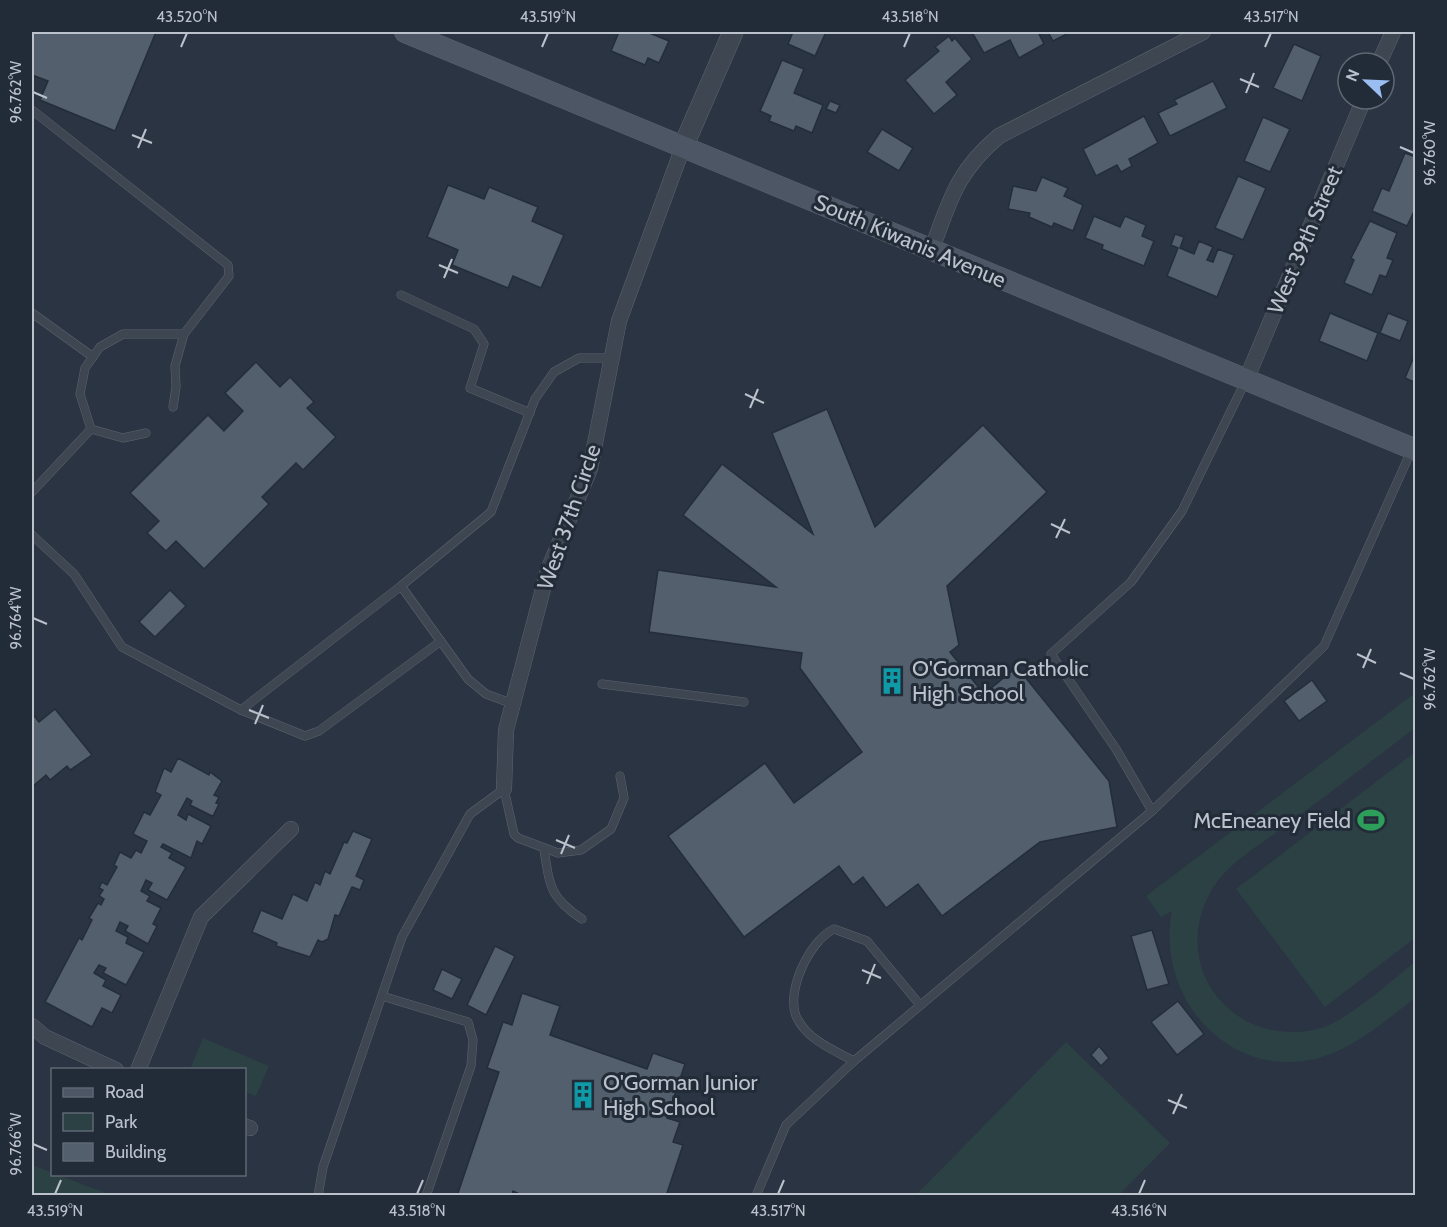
<svg xmlns="http://www.w3.org/2000/svg" width="1447" height="1227" font-family="Cabin,sans-serif">
	<style>
		.green { fill: #2c4144 }
		.building { fill: #535f6d; stroke: #242d3a; stroke-width: 1.5 }
		.lines { fill: none; stroke-linecap: round; stroke-linejoin: round }
		.service-casing { stroke: #5c6470; stroke-width: 9 }
		.minor-casing { stroke: #5c6470; stroke-width: 16 }
		.tertiary-casing { stroke: #5c6470; stroke-width: 21 }
		.secondary-casing { stroke: #5c6470; stroke-width: 22 }
		.service { stroke: #3e4652; stroke-width: 8 }
		.minor { stroke: #3e4652; stroke-width: 15 }
		.tertiary { stroke: #3e4652; stroke-width: 20 }
		.secondary { stroke: #4c5665; stroke-width: 21 }
		.ticks { fill: none; stroke: #bbc2cc; stroke-width: 2 }
		.labels { text-anchor: middle; dominant-baseline: central; stroke-width: 6; stroke-linejoin: round; paint-order: stroke }
		.street-label { font-size: 22px; fill: #bbc2cc; stroke: #222b38 }
		.poi-label { font-size: 22px; fill: #bbc2cc; stroke: #222b38; text-anchor: start }
		.neatline { fill: none; stroke: #bbc2cc; stroke-width: 2 }
		.ticks-label { font-size: 15px; text-anchor: middle; fill: #bbc2cc }
	</style>
	<rect width="100%" height="100%" fill="#2a3443"/>
	<g class="green">
		<path d="M1415 693V728C1373 760 1331 792 1288 824 1262 844 1226 863 1210 893 1169 969 1235 1049 1318 1029 1346 1022 1391 981 1415 962V998C1385 1021 1356 1047 1319 1058 1229 1082 1155 997 1172 911L1161 917 1146 896Z"/>
		<path d="M1415 752V938L1325 1007 1236 889Z"/>
		<path d="M203 1038 269 1066 256 1096 245 1092 244 1070 190 1069Z"/>
		<path d="M1066 1042 1170 1143 1119 1195H916Z"/>
		<path d="M32 1165 111 1195H32Z"/>
	</g>
	<g class="building">
		<path d="M33 32H156L115 131 40 100 48 81 32 75Z"/>
		<path d="M619 32H647L669 41 659 63 648 58 645 65 611 51Z"/>
		<path d="M793 32H826L815 56 788 44Z"/>
		<path d="M972 32H1038L1044 44 1019 58 1010 40 984 53Z"/>
		<path d="M1048 32H1071L1053 41Z"/>
		<path d="M949 36 952 41 955 38 972 59 946 82 957 95 934 114 905 80 939 51 935 47Z"/>
		<path d="M1294 44 1321 56 1302 101 1273 88Z"/>
		<path d="M782 60 804 69 794 93 823 105 812 133 796 126 794 131 769 121 771 116 760 111Z"/>
		<path d="M1213 81 1227 108 1170 136 1158 113 1177 104 1174 100Z"/>
		<path d="M830 101 840 105 836 113 826 109Z"/>
		<path d="M1144 116 1158 143 1129 159 1132 166 1121 172 1117 165 1096 176 1083 149Z"/>
		<path d="M1263 117 1290 129 1270 172 1244 161Z"/>
		<path d="M882 129 913 148 899 171 867 152Z"/>
		<path d="M1405 153 1416 157V207L1407 226 1372 211 1382 188 1389 191Z"/>
		<path d="M1238 176 1266 188 1243 240 1215 228Z"/>
		<path d="M1042 177 1068 188 1064 196 1083 205 1073 231 1054 223 1052 227 1029 217 1030 213 1008 209 1013 186 1036 191Z"/>
		<path d="M448 185 484 199 489 187 538 207 532 221 564 235 541 288 513 276 508 288 452 265 458 250 427 237Z"/>
		<path d="M1094 216 1120 227 1125 216 1146 225 1142 236 1154 241 1144 266 1102 249 1103 245 1085 238Z"/>
		<path d="M1370 221 1397 233 1387 258 1393 260 1386 277 1380 275 1372 295 1344 283 1354 260 1351 258Z"/>
		<path d="M1175 234 1184 237 1180 248 1194 254 1199 241 1213 247 1207 260 1213 262 1218 249 1234 255 1217 297 1167 276 1178 248 1171 245Z"/>
		<path d="M1330 313 1378 333 1367 361 1319 341Z"/>
		<path d="M1388 313 1408 321 1400 341 1380 333Z"/>
		<path d="M1416 352V383L1405 378Z"/>
		<path d="M256 362 280 387 290 377 314 402 307 408 336 437 303 470 296 463 262 497 269 504 204 569 176 541 166 551 147 533 159 521 130 493 208 415 224 431 243 411 225 393Z"/>
		<path d="M827 409 875 527 983 425 1047 492 947 586 959 645 950 652 984 694 1017 667 1109 781 1117 827 1040 842 942 916 918 884 886 908 863 877 853 885 839 866 744 937 668 836 765 763 794 803 862 752 800 668 802 653 649 632 658 570 776 587 683 515 722 464 813 534 772 433Z"/>
		<path d="M170 590 186 606 155 637 139 622Z"/>
		<path d="M1312 680 1327 701 1299 721 1284 701Z"/>
		<path d="M55 709 92 755 70 770 67 766 50 780 46 775 32 787V713L39 722Z"/>
		<path d="M178 758 209 775 210 772 222 781 214 795 219 797 216 803 219 804 213 816 210 815 190 805 192 801 187 798 178 815 186 820 188 814 211 826 202 844 197 841 191 858 163 844 161 847 172 853 169 858 186 867 167 900 148 890 152 883 146 880 141 891 150 896 147 901 161 908 153 924 157 926 148 944 125 931 128 926 120 922 116 931 128 937 126 943 144 952 126 985 103 973 106 968 99 965 94 973 106 980 103 986 121 995 112 1013 102 1008 92 1027 45 1002 79 938 82 940 92 920 89 918 98 903 101 905 104 899 99 896 103 890 99 888 102 882 107 885 117 867 114 865 120 852 131 858 136 850 141 853 147 841 133 834 144 812 150 815 161 795 155 792 164 768 171 772Z"/>
		<path d="M353 831 372 839 356 876 364 880 360 890 352 887 339 916 335 915 328 939 322 942 318 940 310 957 276 946 277 943 252 932 261 910 282 919 293 894 307 901 315 882 320 885 325 871 330 874 344 842 347 843Z"/>
		<path d="M1152 930 1169 984 1147 990 1131 936Z"/>
		<path d="M495 946 515 956 486 1015 467 1005Z"/>
		<path d="M442 969 462 979 452 999 433 990Z"/>
		<path d="M522 993 560 1006 550 1035 647 1069 653 1053 685 1064 667 1118 680 1122 673 1142 683 1145 666 1196H524L513 1191 512 1196H457L499 1072 487 1068 503 1022 512 1025Z"/>
		<path d="M1178 1001 1204 1034 1177 1055 1151 1022Z"/>
		<path d="M1099 1046 1109 1058 1101 1066 1091 1055Z"/>
	</g>
	<g class="lines">
		<defs>
			<g id="service">
				<path d="M32 110 228 265 229 276 184 334H123L100 347 85 368 80 394 91 429 32 492"/>
				<path d="M401 295 474 329 484 344 470 388 530 413"/>
				<path d="M32 313 93 357"/>
				<path d="M173 407 176 387 175 366 184 334"/>
				<path d="M91 429 123 438 146 433"/>
				<path d="M32 535 74 574 122 647 241 710"/>
				<path d="M401 586 241 710 305 736 319 731 441 641"/>
				<path d="M602 684 744 702"/>
				<path d="M513 704 486 694 468 679 401 586 491 512 535 399 554 372 579 358H612"/>
				<path d="M1152 811 1324 646 1412 449"/>
				<path d="M544 850C550 887 550 898 582 919"/>
				<path d="M382 996 468 1022 473 1040 471 1066 426 1196"/>
				<path d="M854 1061C833 1050 806 1039 796 1016 786 990 810 940 834 929L867 941 920 1005"/>
				<path d="M318 1196 323 1167 402 937 470 814 504 789 514 834 518 838 558 853 581 850 611 829 624 798 620 776"/>
				<path d="M756 1196 786 1125 854 1061 1152 811 1116 749 1051 654 1131 582 1182 511 1246 380"/>
			</g>
			<g id="minor">
				<path d="M1379 63 1393 32"/>
				<path d="M931 251C950 201 956 172 999 136L1203 32"/>
				<path d="M1246 380 1364 99"/>
				<path d="M504 789 506 730 548 570 590 469 619 321 683 147"/>
				<path d="M32 1026 45 1037 116 1070"/>
				<path d="M138 1070 201 917 291 829"/>
				<path d="M244 1126 250 1128"/>
			</g>
			<path id="tertiary" d="M683 147 733 32"/>
			<path id="secondary" d="M405 32 1416 450"/>
		</defs>
		<use href="#service" class="service-casing"/>
		<use href="#minor" class="minor-casing"/>
		<use href="#tertiary" class="tertiary-casing"/>
		<use href="#secondary" class="secondary-casing"/>
		<use href="#service" class="service"/>
		<use href="#minor" class="minor"/>
		<use href="#tertiary" class="tertiary"/>
		<use href="#secondary" class="secondary"/>
	</g>
	<path class="ticks" d="M181 47 187 33M542 47 548 33M904 47 910 33M1265 47 1271 33M1240 79 1259 87M33 92 47 98M1246 93 1254 73M132 135 152 143M1400 147 1414 153M138 148 146 129M439 265 458 273M444 278 452 259M745 394 764 403M750 408 758 389M1051 524 1070 533M1056 538 1065 519M33 618 47 624M1357 654 1376 663M1363 668 1371 649M1400 673 1414 679M249 710 269 718M255 724 263 705M556 840 575 848M561 854 569 835M862 970 881 978M867 984 875 964M1168 1100 1187 1108M1173 1114 1182 1094M33 1144 47 1150M55 1194 61 1180M417 1194 423 1180M778 1194 784 1180M1139 1194 1145 1180"/>
	<defs>
		<symbol id="building-bare" viewBox="-9 -9 18 18"><path d="M-4-6H4V6H1V3H-1V6H-4ZM-2.5-4.3h1.7v1.8h-1.7ZM.8-4.3h1.7v1.8H.8ZM-2.5-1h1.7V.8h-1.7ZM.8-1h1.7V.8H.8Z" fill="#0f9aa8" stroke="#222b38" stroke-width="2.5" paint-order="stroke"/></symbol>
		<symbol id="stadium-bare" viewBox="-9 -9 18 18"><path d="M0-5a6.5 5 0 1 0 0 10a6.5 5 0 1 0 0-10ZM-3.5-1.8h7v3.6h-7Z" fill="#2e9e5b" stroke="#222b38" stroke-width="2.5" paint-order="stroke"/></symbol>
	</defs>
	<g fill-rule="evenodd">
		<use href="#building-bare" x="873" y="662" width="38" height="38"/>
		<use href="#stadium-bare" x="1352" y="801" width="38" height="38"/>
		<use href="#building-bare" x="564" y="1076" width="38" height="38"/>
	</g>
	<g class="labels">
		<g class="street-label">
			<text transform="translate(1305 240) rotate(-67)">West 39th Street</text>
			<text transform="translate(910 241) rotate(23)">South Kiwanis Avenue</text>
			<text transform="translate(569 517) rotate(-71)">West 37th Circle</text>
		</g>
		<g class="poi-label">
			<text x="912" y="668">O'Gorman Catholic<tspan x="912" dy="25">High School</tspan></text>
			<text x="1351" y="820" text-anchor="end">McEneaney Field</text>
			<text x="603" y="1082">O'Gorman Junior<tspan x="603" dy="25">High School</tspan></text>
		</g>
	</g>
	<rect width="1447" height="1227" fill="none" stroke="#222b38" stroke-width="66"/>
	<rect x="51" y="1068" width="195" height="108" fill="#222b38" stroke="#5f6773" stroke-width="1.5"/>
	<rect x="63" y="1088" width="30" height="9" fill="#4c5665" stroke="#5f6773" stroke-width="1.5"/>
	<text x="105" y="1098" font-size="18" fill="#bbc2cc">Road</text>
	<rect x="63" y="1113" width="30" height="18" fill="#2c4144" stroke="#5f6773" stroke-width="1.5"/>
	<text x="105" y="1128" font-size="18" fill="#bbc2cc">Park</text>
	<rect x="63" y="1143" width="30" height="18" fill="#535f6d" stroke="#5f6773" stroke-width="1.5"/>
	<text x="105" y="1158" font-size="18" fill="#bbc2cc">Building</text>
	<g transform="translate(1366 81) rotate(293)"><circle r="28" fill="#222b38" stroke="#5f6773" stroke-width="1.5"/>
	<path d="M0-4.5L10 22L0 15L-10 22Z" fill="#9abdf2"/>
	<text y="-9" font-size="16" font-weight="bold" text-anchor="middle" fill="#bbc2cc">N</text>
	</g>
	<rect x="33" y="33" width="1381" height="1161" class="neatline"/>
	<g class="ticks-label">
		<text x="187" y="22">43.520°N</text>
		<text x="548" y="22">43.519°N</text>
		<text x="910" y="22">43.518°N</text>
		<text x="1271" y="22">43.517°N</text>
		<text transform="translate(16 92) rotate(-90)" y="5">96.762°W</text>
		<text transform="translate(1430 153) rotate(-90)" y="5">96.760°W</text>
		<text transform="translate(16 618) rotate(-90)" y="5">96.764°W</text>
		<text transform="translate(1430 679) rotate(-90)" y="5">96.762°W</text>
		<text transform="translate(16 1144) rotate(-90)" y="5">96.766°W</text>
		<text x="55" y="1216">43.519°N</text>
		<text x="417" y="1216">43.518°N</text>
		<text x="778" y="1216">43.517°N</text>
		<text x="1139" y="1216">43.516°N</text>
	</g>
</svg>
